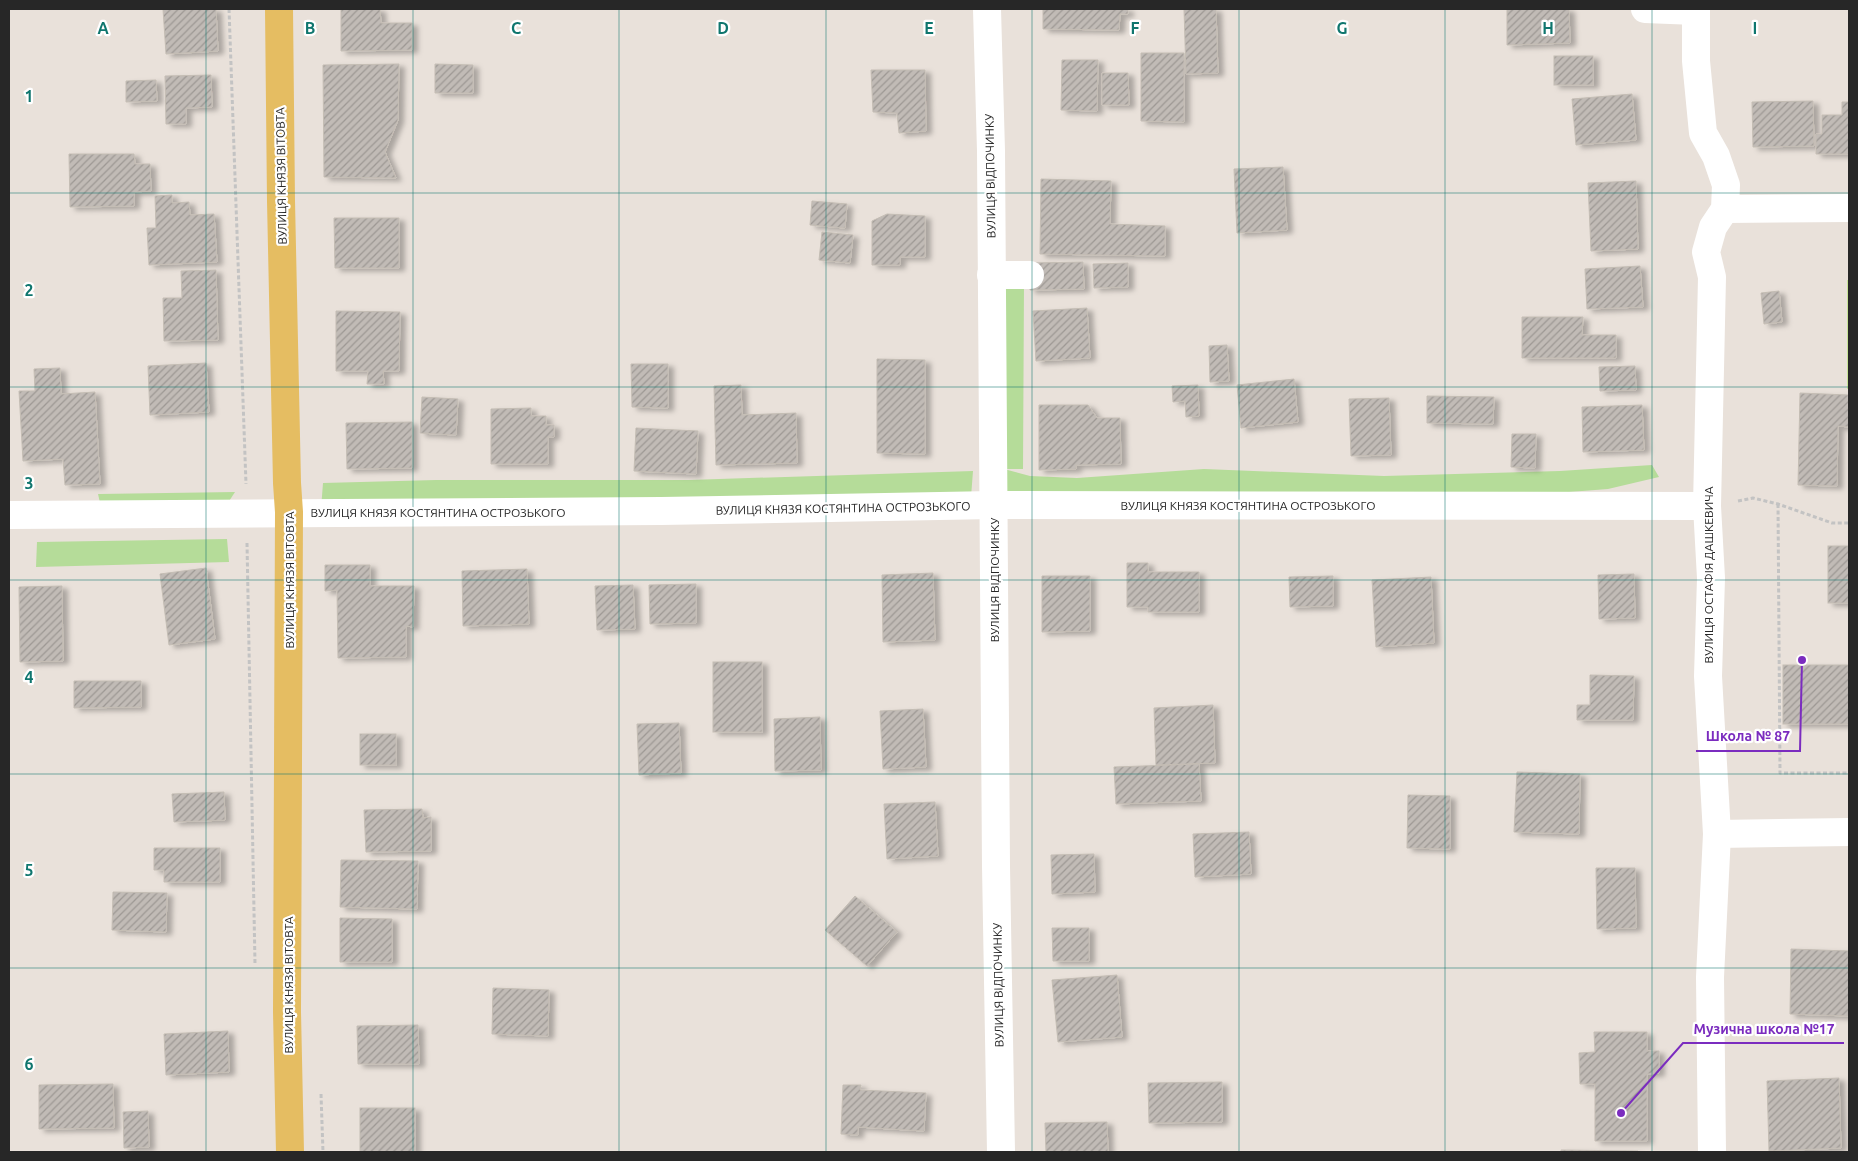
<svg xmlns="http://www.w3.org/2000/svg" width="1858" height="1161" font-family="Ubuntu,sans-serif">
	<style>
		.green { fill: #b5dc99 }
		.pitch { fill: #c7e396 }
		.building { fill: url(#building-hatch); stroke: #c4bdb4; filter: url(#shadow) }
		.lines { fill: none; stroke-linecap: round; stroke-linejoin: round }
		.path { stroke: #c3c3c3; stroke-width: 3; stroke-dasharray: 4 2.5; stroke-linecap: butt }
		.minor { stroke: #fff; stroke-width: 28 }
		.major { stroke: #e5bd62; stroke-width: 28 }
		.grid { fill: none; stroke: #0f766e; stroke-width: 1; stroke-opacity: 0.55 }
		.labels { text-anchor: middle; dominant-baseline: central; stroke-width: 4.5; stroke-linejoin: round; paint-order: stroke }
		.street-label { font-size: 12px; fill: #272727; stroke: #fff }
		.grid-label { font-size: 16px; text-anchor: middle; font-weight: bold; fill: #0f766e; stroke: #fff; stroke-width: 4.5; stroke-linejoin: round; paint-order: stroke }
		.leader { fill: none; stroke: #7b2cbf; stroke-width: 2 }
		.callout-dot { fill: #7b2cbf; stroke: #fff; stroke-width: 2 }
		.callout-label { font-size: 14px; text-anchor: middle; font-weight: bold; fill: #7b2cbf; stroke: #fff; stroke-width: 4.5; stroke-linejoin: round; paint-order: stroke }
	</style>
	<defs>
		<pattern id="building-hatch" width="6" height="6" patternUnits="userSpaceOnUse" patternTransform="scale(1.25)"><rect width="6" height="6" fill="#c1bbb6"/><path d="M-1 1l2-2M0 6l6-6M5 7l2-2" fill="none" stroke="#9d9894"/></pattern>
		<filter id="shadow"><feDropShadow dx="5.5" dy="3" stdDeviation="2.5" flood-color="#0004"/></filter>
	</defs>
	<rect width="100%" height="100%" fill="#e9e1da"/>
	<g class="green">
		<path d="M1000 284 1024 285 1023 469H1004L1030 476 1077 478 1204 469 1384 476 1560 471 1652 465 1659 477 1608 489 1492 498 1002 496Z"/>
		<path d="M973 471 971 497 321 509 323 483 436 480H689Z"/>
		<path d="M235 492 222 512 101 507 98 494Z"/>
		<path d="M227 539 229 562 36 567 37 542Z"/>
	</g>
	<rect class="pitch" x="1847" y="280" width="2" height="109"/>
	<g class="building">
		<path d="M163 9H216L218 51 166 54Z"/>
		<path d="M341 9H380L381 23H412V50L341 51Z"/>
		<path d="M1043 9H1128V14H1120L1119 30 1043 29Z"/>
		<path d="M1184 9H1216L1218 73 1186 74Z"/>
		<path d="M1507 9H1569L1570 43 1507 45Z"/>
		<path d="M1141 53H1184V122L1141 121Z"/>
		<rect x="1554" y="56" width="39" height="29"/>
		<path d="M1062 60H1098L1097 111 1061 110Z"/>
		<path d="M399 64 398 120 385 152 396 178 324 177 323 65Z"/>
		<path d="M435 64 473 65V93H435Z"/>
		<path d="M871 70H925L926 131 899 133 897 113 873 112Z"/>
		<path d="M1102 73H1128L1129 105H1102Z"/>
		<path d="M211 75 212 107 186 108V124H166L165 76Z"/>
		<path d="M156 80 157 101 126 102V81Z"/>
		<path d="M1632 94 1636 140 1576 145 1572 99Z"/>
		<path d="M1813 101 1814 146 1753 147 1752 102Z"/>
		<path d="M1842 102H1849V154H1816V134H1822V115H1842Z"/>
		<path d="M69 154H134L135 164H150L151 191 134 192V206L70 207Z"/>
		<path d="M1283 167 1287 230 1237 233 1234 169Z"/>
		<path d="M1041 179 1111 181 1110 224 1165 226V256L1040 254Z"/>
		<path d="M1636 181 1638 249 1591 251 1588 183Z"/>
		<path d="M172 195V203L189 202 190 215 214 214 217 262 149 265 147 228H156L155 196Z"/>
		<path d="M812 201 847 204 845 228 810 225Z"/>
		<path d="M887 214 925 216V257H900V265H872V221Z"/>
		<path d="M334 218H399V268H335Z"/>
		<path d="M822 232 853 235 850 263 819 260Z"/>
		<path d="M1083 262 1084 289 1030 290V263Z"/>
		<path d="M1128 263V287L1094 288 1093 264Z"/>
		<path d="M1640 266 1643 307 1587 309 1585 269Z"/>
		<path d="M216 270 218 340 164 341 163 298H182L181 271Z"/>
		<path d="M1779 291 1782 322 1764 324 1761 293Z"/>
		<path d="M1087 308 1090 358 1036 361 1033 311Z"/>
		<path d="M336 311 400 312 399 371H383L384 384H367L368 371H336Z"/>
		<path d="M1522 317H1583L1582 335H1616V358H1522Z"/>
		<path d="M1227 345 1229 381 1210 382 1209 346Z"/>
		<path d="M877 359 925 360V454L877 453Z"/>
		<path d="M206 363 209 412 150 415 148 366Z"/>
		<path d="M631 364H668V408L632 407Z"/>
		<path d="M1635 366 1636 390 1600 391 1599 367Z"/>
		<path d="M60 368 61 394 95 392 100 484 65 485 63 459 23 461 19 391H35L34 369Z"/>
		<path d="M1294 379 1298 422 1241 428 1237 385Z"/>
		<path d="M741 385 742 415 796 413 797 463 716 465 714 386Z"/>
		<path d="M1198 385 1199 416 1186 417 1185 401 1173 402 1172 386Z"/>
		<path d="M1800 393 1849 395V427L1838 426 1837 486 1798 485Z"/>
		<path d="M1427 396 1494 397 1493 424 1427 423Z"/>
		<path d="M422 397 458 399 456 435 420 433Z"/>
		<path d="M1389 398 1391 455 1351 456 1349 399Z"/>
		<path d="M1039 405H1088L1097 418H1120L1121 464 1076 465V469L1039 470Z"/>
		<path d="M1642 405 1644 450 1583 452 1582 407Z"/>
		<path d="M531 408V416H546V425H554V437H548V464H491V409Z"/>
		<path d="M412 422V468L347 469 346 423Z"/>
		<path d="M636 428 698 431 696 474 634 471Z"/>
		<path d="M1512 434H1536L1535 468 1511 467Z"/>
		<rect x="1828" y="546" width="21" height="57"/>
		<path d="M1127 563H1148V572H1199V612H1148V607H1127Z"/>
		<path d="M325 565H370V586H414L413 627 406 626V657L338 658 337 590 325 591Z"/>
		<path d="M206 568 215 639 169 645 160 574Z"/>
		<path d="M527 569 529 624 463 626 462 571Z"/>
		<path d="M933 573 935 640 883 642 882 575Z"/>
		<path d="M1634 574 1635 618 1599 619 1598 575Z"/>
		<path d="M1042 576H1090V631L1042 632Z"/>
		<path d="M1333 576V606L1290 607 1289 577Z"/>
		<path d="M1431 577 1434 643 1376 647 1372 580Z"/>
		<path d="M696 584V623L650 624 649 585Z"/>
		<path d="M633 585 635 629 597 630 595 586Z"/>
		<path d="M62 586 63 661 20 662 19 587Z"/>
		<rect x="713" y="662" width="49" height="70"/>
		<rect x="1783" y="665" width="66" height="59"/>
		<path d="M1590 675 1634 676 1633 720H1577V705H1590Z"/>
		<path d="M74 681H141V707L74 708Z"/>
		<path d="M1213 705 1215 763 1156 765 1154 708Z"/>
		<path d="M923 709 926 767 883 769 880 711Z"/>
		<path d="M820 717 821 770 775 771 774 719Z"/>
		<path d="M679 723 681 773 639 775 637 724Z"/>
		<rect x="360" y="734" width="36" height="31"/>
		<path d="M1199 764 1201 801 1116 804 1114 767Z"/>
		<path d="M1517 772 1580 774 1579 834 1514 832Z"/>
		<path d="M224 792 225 820 174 822 172 794Z"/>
		<path d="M1408 795 1450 796V849L1407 848Z"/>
		<path d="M935 802 938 856 887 859 884 804Z"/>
		<path d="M422 809 423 818 431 817V851L366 852 364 810Z"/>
		<path d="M1249 832 1251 874 1195 877 1193 834Z"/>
		<path d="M154 848H220V882H164V870H154Z"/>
		<path d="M1094 854 1095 892 1052 894 1051 855Z"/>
		<path d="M341 860 418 861 417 909 340 907Z"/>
		<path d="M1596 868H1635L1636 928 1597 929Z"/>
		<path d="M113 892 167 893 166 932 112 930Z"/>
		<path d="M855 896 897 932 867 966 825 930Z"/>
		<path d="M340 918 392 919V962H340Z"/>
		<path d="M1052 928H1089V961H1053Z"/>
		<path d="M1791 949 1849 951V1016L1790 1014Z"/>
		<path d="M1117 975 1122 1037 1058 1042 1052 980Z"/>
		<path d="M493 988 549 990 548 1036 492 1034Z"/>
		<path d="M418 1025 419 1064H358L357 1026Z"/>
		<path d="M228 1031 229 1072 166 1075 164 1034Z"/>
		<path d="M1594 1032H1647V1051H1659V1073L1647 1074V1141H1595V1084H1580L1579 1053 1595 1052Z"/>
		<path d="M1839 1078 1841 1148 1769 1151 1767 1081Z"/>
		<path d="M1222 1082V1122L1149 1123 1148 1083Z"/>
		<path d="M113 1084 114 1128 39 1129V1085Z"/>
		<path d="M843 1085H861L860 1090 926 1093 924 1131 858 1127V1135L841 1134Z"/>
		<rect x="360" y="1108" width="55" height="44"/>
		<path d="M148 1111 149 1147 124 1148 123 1112Z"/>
		<path d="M1107 1122 1108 1152H1046L1045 1123Z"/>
		<path d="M1561 1150 1638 1151V1152H1561Z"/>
	</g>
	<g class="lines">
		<g class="path">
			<path d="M229 9 246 484"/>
			<path d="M1738 501 1753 498 1778 504 1832 523H1849"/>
			<path d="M1778 504 1780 773H1849"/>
			<path d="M247 543 255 964"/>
			<path d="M321 1094 323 1152"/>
		</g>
		<g class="minor">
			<path d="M987 9 991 151 996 866 1001 1152"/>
			<path d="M1645 9 1696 11"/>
			<path d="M1696 9V61L1703 133 1716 156 1726 185 1725 209 1713 227 1706 252 1712 277 1707 506 1711 578 1708 676 1717 834 1710 977 1712 1152"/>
			<path d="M1725 209 1849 208"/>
			<path d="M991 275H1030"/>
			<path d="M9 515 661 511 994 505 1707 506"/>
			<path d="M1717 834 1849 832"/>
		</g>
		<path class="major" d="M279 9 281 201 287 483 289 512 287 1012 290 1152"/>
	</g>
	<path class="grid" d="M206 9V1152M413 9V1152M619 9V1152M826 9V1152M1032 9V1152M1239 9V1152M1445 9V1152M1652 9V1152M9 193H1849M9 387H1849M9 580H1849M9 774H1849M9 968H1849"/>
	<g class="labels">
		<g class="street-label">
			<text transform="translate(281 176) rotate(-91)">ВУЛИЦЯ КНЯЗЯ ВІТОВТА</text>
			<text transform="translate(990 176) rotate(-91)">ВУЛИЦЯ ВІДПОЧИНКУ</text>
			<text x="1248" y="505">ВУЛИЦЯ КНЯЗЯ КОСТЯНТИНА ОСТРОЗЬКОГО</text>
			<text transform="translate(843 508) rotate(-1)">ВУЛИЦЯ КНЯЗЯ КОСТЯНТИНА ОСТРОЗЬКОГО</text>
			<text x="438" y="512">ВУЛИЦЯ КНЯЗЯ КОСТЯНТИНА ОСТРОЗЬКОГО</text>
			<text transform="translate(1708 575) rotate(-90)">ВУЛИЦЯ ОСТАФІЯ ДАШКЕВИЧА</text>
			<text transform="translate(289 580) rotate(-90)">ВУЛИЦЯ КНЯЗЯ ВІТОВТА</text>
			<text transform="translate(994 580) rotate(-90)">ВУЛИЦЯ ВІДПОЧИНКУ</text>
			<text transform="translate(288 985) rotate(-90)">ВУЛИЦЯ КНЯЗЯ ВІТОВТА</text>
			<text transform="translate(998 985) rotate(-91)">ВУЛИЦЯ ВІДПОЧИНКУ</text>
		</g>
	</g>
	<g class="grid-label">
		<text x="103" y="34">A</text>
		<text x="310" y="34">B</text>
		<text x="516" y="34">C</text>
		<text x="723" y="34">D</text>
		<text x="929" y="34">E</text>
		<text x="1135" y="34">F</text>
		<text x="1342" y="34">G</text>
		<text x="1548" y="34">H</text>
		<text x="1755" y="34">I</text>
		<text x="29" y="102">1</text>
		<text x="29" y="296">2</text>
		<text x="29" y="489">3</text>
		<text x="29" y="683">4</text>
		<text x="29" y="876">5</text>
		<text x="29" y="1070">6</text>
	</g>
	<path class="leader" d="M1802 660L1800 751H1696M1621 1113L1683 1043H1844"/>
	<g class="callout-dot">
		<circle cx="1802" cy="660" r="5"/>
		<circle cx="1621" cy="1113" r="5"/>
	</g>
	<g class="callout-label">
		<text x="1748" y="741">Школа № 87</text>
		<text x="1764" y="1034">Музична школа №17</text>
	</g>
	<rect width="1858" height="1161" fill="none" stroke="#272727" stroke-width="20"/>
</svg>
